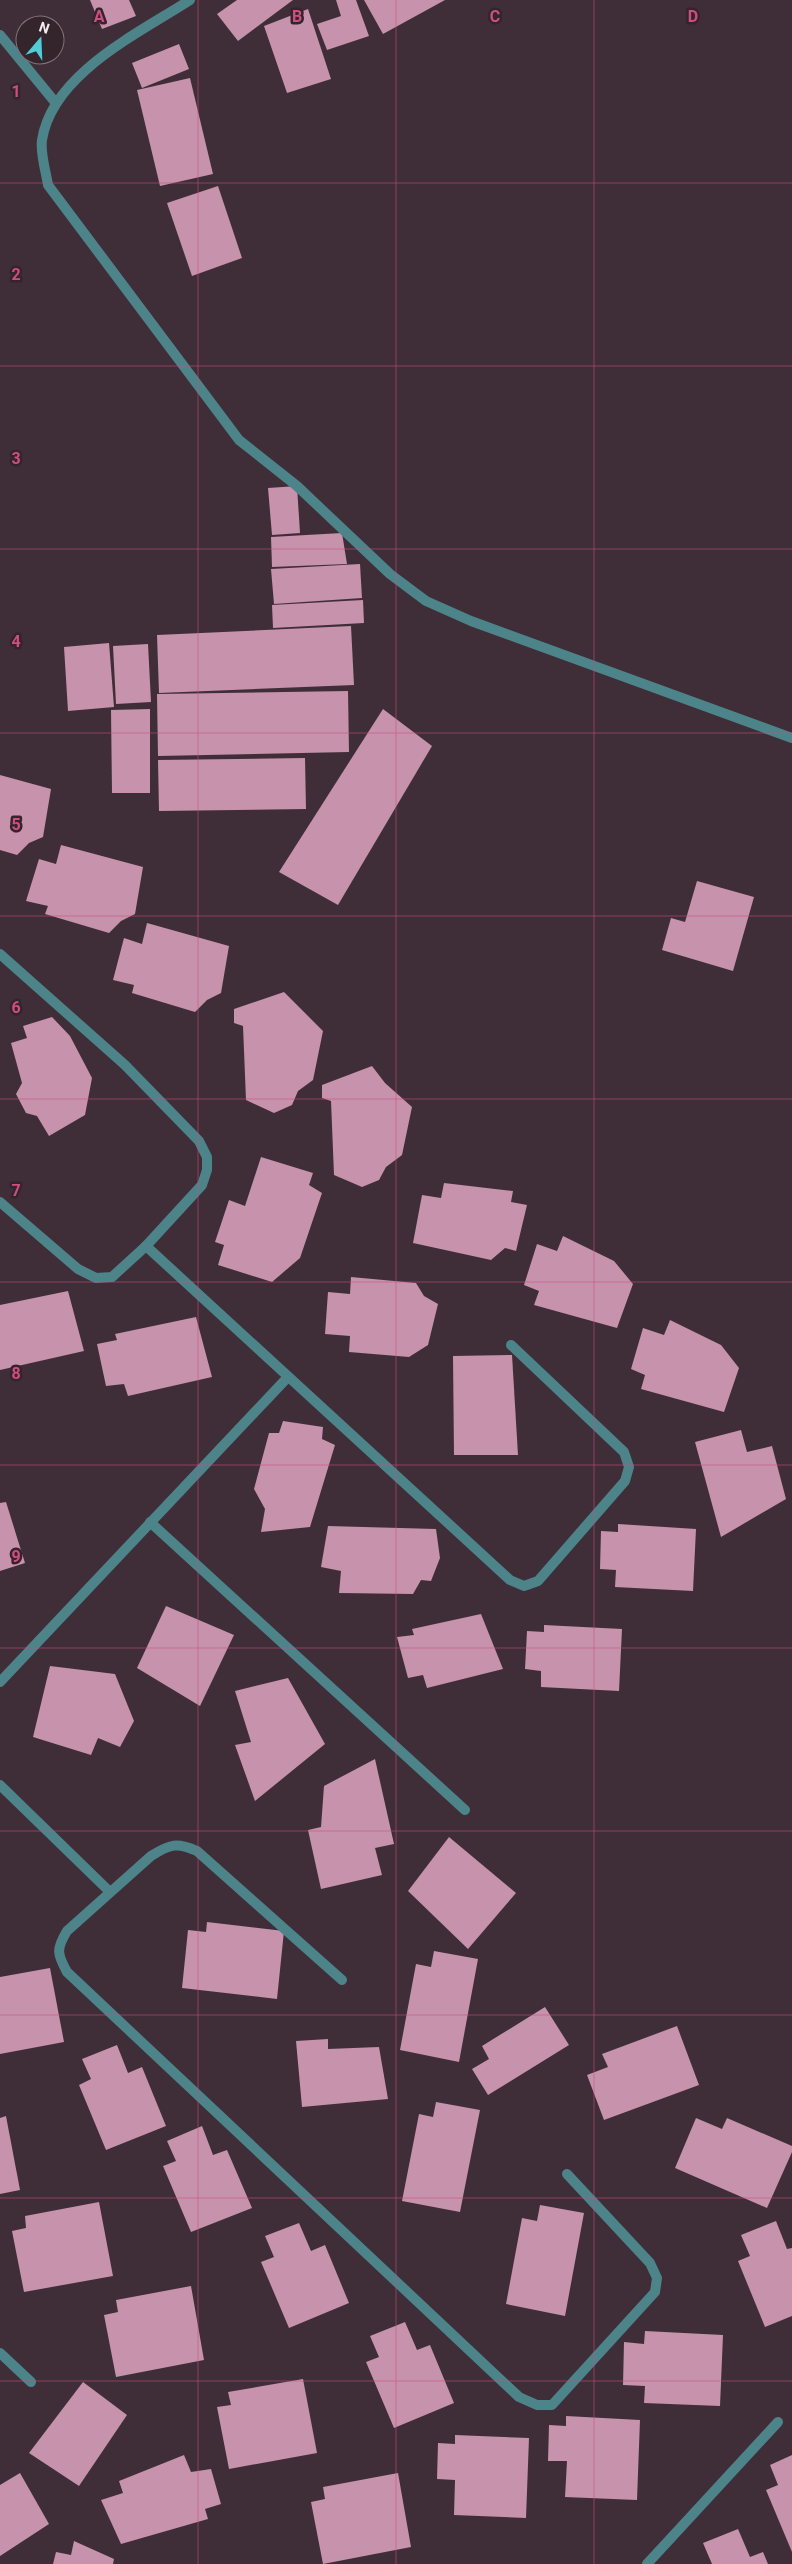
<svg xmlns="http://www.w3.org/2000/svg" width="792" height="2564" font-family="Roboto,sans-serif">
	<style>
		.building { fill: #c692ac }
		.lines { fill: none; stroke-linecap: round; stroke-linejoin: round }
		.minor { stroke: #4c8489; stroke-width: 10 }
		.grid { fill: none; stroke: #cf4d80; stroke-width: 1; stroke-opacity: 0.55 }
		.grid-label { font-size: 16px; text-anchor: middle; font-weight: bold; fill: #cf4d80; stroke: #34252d; stroke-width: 5; stroke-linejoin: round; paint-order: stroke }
	</style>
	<rect width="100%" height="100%" fill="#3f2e37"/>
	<g class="building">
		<path d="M90 0H129L136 16 102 29Z"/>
		<path d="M237 0H293L238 41 217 14Z"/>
		<path d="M336 0H356L369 36 327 50 317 24 341 16Z"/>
		<path d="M364 0H445L383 34Z"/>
		<path d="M308 9 331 79 287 93 264 26Z"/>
		<path d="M179 44 189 69 142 88 132 63Z"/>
		<path d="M190 78 213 174 160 186 137 90Z"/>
		<path d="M218 186 242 258 192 276 167 203Z"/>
		<path d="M297 486 300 533 272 535 268 488Z"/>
		<path d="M342 533 347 564 272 567 271 537Z"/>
		<path d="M360 564 362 598 274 604 271 569Z"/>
		<path d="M363 600 364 623 273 628 272 605Z"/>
		<path d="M351 626 354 685 159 693 157 635Z"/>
		<path d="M109 643 114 707 68 711 64 647Z"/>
		<path d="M148 644 151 702 116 704 113 646Z"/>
		<path d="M348 691 349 752 158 756 157 694Z"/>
		<path d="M150 709V793H112L111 710Z"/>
		<path d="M383 709 432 746 338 905 279 872Z"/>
		<path d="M305 758 306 809 159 811 158 760Z"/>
		<path d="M0 775 51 789 43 837 29 843 17 855 0 850Z"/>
		<path d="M61 845 143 867 135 914 121 921 109 933 45 914 48 906 26 901 39 859 56 864Z"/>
		<path d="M697 881 754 897 733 971 662 950 671 918 685 922Z"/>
		<path d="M147 923 229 946 221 993 207 1000 195 1012 132 993 134 985 113 980 124 938 142 944Z"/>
		<path d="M284 992 323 1031 313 1080 298 1091 292 1105 274 1113 246 1100 243 1026 234 1023V1009Z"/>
		<path d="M52 1017 70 1036 92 1078 85 1115 49 1136 37 1116 26 1113 16 1094 22 1083 11 1043 27 1038 23 1026Z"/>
		<path d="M372 1066 385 1083 412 1107 402 1155 386 1167 379 1180 362 1187 334 1175 331 1101 322 1098V1085Z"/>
		<path d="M261 1157 313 1173 309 1185 322 1193 300 1258 272 1282 218 1265 224 1245 215 1242 229 1200 245 1206Z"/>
		<path d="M444 1183 513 1191 511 1202 527 1205 516 1251 505 1248 491 1260 413 1243 422 1195 441 1198Z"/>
		<path d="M563 1236 614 1261 633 1284 617 1328 534 1305 539 1291 524 1285 537 1244 557 1251Z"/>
		<path d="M351 1277 416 1283 424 1296 438 1304 428 1345 409 1357 349 1352 350 1336 325 1334 328 1292 350 1294Z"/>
		<path d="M68 1291 84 1351 0 1370V1305Z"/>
		<path d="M196 1317 212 1377 128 1396 124 1384 106 1386 97 1344 117 1340 115 1334Z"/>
		<path d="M670 1320 721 1345 739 1368 724 1412 641 1389 645 1375 631 1369 643 1328 664 1335Z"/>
		<path d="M512 1355 518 1455H454L453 1356Z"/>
		<path d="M283 1421 323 1427 322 1439 335 1445 310 1527 261 1532 265 1509 254 1489 269 1433H279Z"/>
		<path d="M741 1430 747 1452 772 1446 786 1499 721 1537 695 1442Z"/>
		<path d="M6 1502 25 1563 0 1571V1503Z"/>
		<path d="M618 1524 696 1529 693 1591 615 1587 616 1570 600 1569 601 1531 618 1532Z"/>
		<path d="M328 1526 436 1529 440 1558 431 1581 421 1580 413 1594 339 1593 341 1571 321 1567Z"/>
		<path d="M166 1606 234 1635 200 1706 137 1668Z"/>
		<path d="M481 1614 503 1669 427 1688 423 1675 408 1678 397 1637 414 1635 412 1629Z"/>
		<path d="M544 1625 622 1629 619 1691 541 1687V1671L525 1669 527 1631 544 1632Z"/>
		<path d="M50 1666 115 1674 134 1721 120 1747 98 1738 91 1755 33 1737Z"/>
		<path d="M288 1678 325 1744 255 1801 235 1745 251 1742 235 1691Z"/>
		<path d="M375 1759 394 1844 375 1848 382 1875 321 1889 308 1830 321 1827 324 1786Z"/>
		<path d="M449 1837 516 1893 468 1949 408 1891Z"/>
		<path d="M207 1922 284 1931 277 1999 182 1988 188 1930 206 1932Z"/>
		<path d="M434 1951 478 1959 459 2062 400 2050 416 1964 431 1967Z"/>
		<path d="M50 1968 64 2042 0 2054V1977Z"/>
		<path d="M545 2007 569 2045 488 2095 472 2069 489 2059 482 2046Z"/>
		<path d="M677 2026 699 2085 604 2120 587 2075 608 2067 602 2054Z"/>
		<path d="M328 2039V2049L379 2047 388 2099 302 2107 296 2041Z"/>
		<path d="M117 2045 128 2073 142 2067 166 2126 106 2150 79 2085 91 2079 82 2059Z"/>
		<path d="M436 2102 480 2110 460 2212 402 2201 419 2114 433 2117Z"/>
		<path d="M6 2116 20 2190 0 2194V2118Z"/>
		<path d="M696 2118 722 2129 727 2118 792 2146V2152L767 2208 675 2168Z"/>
		<path d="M202 2126 213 2155 227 2150 252 2208 191 2232 163 2166 176 2161 167 2141Z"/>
		<path d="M99 2202 113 2276 24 2292 12 2231 26 2228 25 2216Z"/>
		<path d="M540 2205 584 2213 565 2316 506 2304 522 2218 537 2221Z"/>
		<path d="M776 2221 787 2249 792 2248V2316L765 2327 738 2261 750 2256 741 2235Z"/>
		<path d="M299 2223 311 2251 325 2245 349 2303 289 2328 261 2262 274 2257 265 2236Z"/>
		<path d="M191 2286 204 2360 116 2377 104 2315 118 2312 116 2300Z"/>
		<path d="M405 2322 417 2350 430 2345 454 2403 394 2428 366 2362 379 2357 370 2336Z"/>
		<path d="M645 2331 723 2335 720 2406 644 2403 645 2386 623 2385 624 2342 644 2344Z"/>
		<path d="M303 2379 317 2453 229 2469 217 2407 231 2405 228 2392Z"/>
		<path d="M83 2382 127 2415 79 2486 29 2453Z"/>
		<path d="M566 2416 640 2420 637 2500 565 2497 567 2461H548L549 2425 566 2426Z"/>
		<path d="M455 2435 529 2438 526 2518 454 2515 455 2480 437 2479 438 2443 455 2444Z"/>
		<path d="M184 2455 191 2472 211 2469 221 2504 205 2509 208 2519 121 2544 101 2500 123 2493 119 2481Z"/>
		<path d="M792 2455V2552L766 2490 778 2485 770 2465Z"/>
		<path d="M20 2473 49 2524 0 2556V2485Z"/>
		<path d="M398 2473 411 2547 323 2564 311 2502 325 2499 323 2487Z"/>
		<path d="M738 2529 750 2557 763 2552 768 2564H712L703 2543Z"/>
		<path d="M74 2541 114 2559 113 2564H53L56 2552 71 2555Z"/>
	</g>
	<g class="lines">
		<g class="minor">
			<path d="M190 0C139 33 52 74 42 140 40 153 46 172 48 185L239 440 297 486 390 574 426 601 471 621 792 738"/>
			<path d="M0 35 55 102"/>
			<path d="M0 954 125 1065 199 1141 207 1157V1170L202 1185 146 1246 112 1277 96 1278 78 1269 0 1202"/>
			<path d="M146 1246 510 1580 524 1586 538 1581 625 1481 629 1467 624 1452 511 1345"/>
			<path d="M150 1522 465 1810"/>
			<path d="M0 1682 287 1378"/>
			<path d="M0 1785 109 1891"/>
			<path d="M342 1980 197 1851C177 1842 170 1844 151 1856L67 1931C56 1949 57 1954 67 1972L519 2397 537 2405H552L655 2292 657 2278 650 2263 567 2174"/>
			<path d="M0 2353 31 2382"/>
			<path d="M647 2564 778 2422"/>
		</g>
	</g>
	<path class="grid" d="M198 0V2564M396 0V2564M594 0V2564M0 183H792M0 366H792M0 549H792M0 733H792M0 916H792M0 1099H792M0 1282H792M0 1465H792M0 1648H792M0 1831H792M0 2015H792M0 2198H792M0 2381H792"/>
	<g class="grid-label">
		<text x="99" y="22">A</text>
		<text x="297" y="22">B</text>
		<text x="495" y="22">C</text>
		<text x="693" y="22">D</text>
		<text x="16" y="97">1</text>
		<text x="16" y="280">2</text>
		<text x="16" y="464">3</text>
		<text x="16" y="647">4</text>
		<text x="16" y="830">5</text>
		<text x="16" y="1013">6</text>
		<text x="16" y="1196">7</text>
		<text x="16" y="1379">8</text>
		<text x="16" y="1562">9</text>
	</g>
	<g transform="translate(40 40) rotate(19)"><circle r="24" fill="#34252d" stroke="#82747b"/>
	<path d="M0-4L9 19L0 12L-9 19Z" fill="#52ccd6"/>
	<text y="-8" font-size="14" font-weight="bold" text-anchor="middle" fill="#f6ebf0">N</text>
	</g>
</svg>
